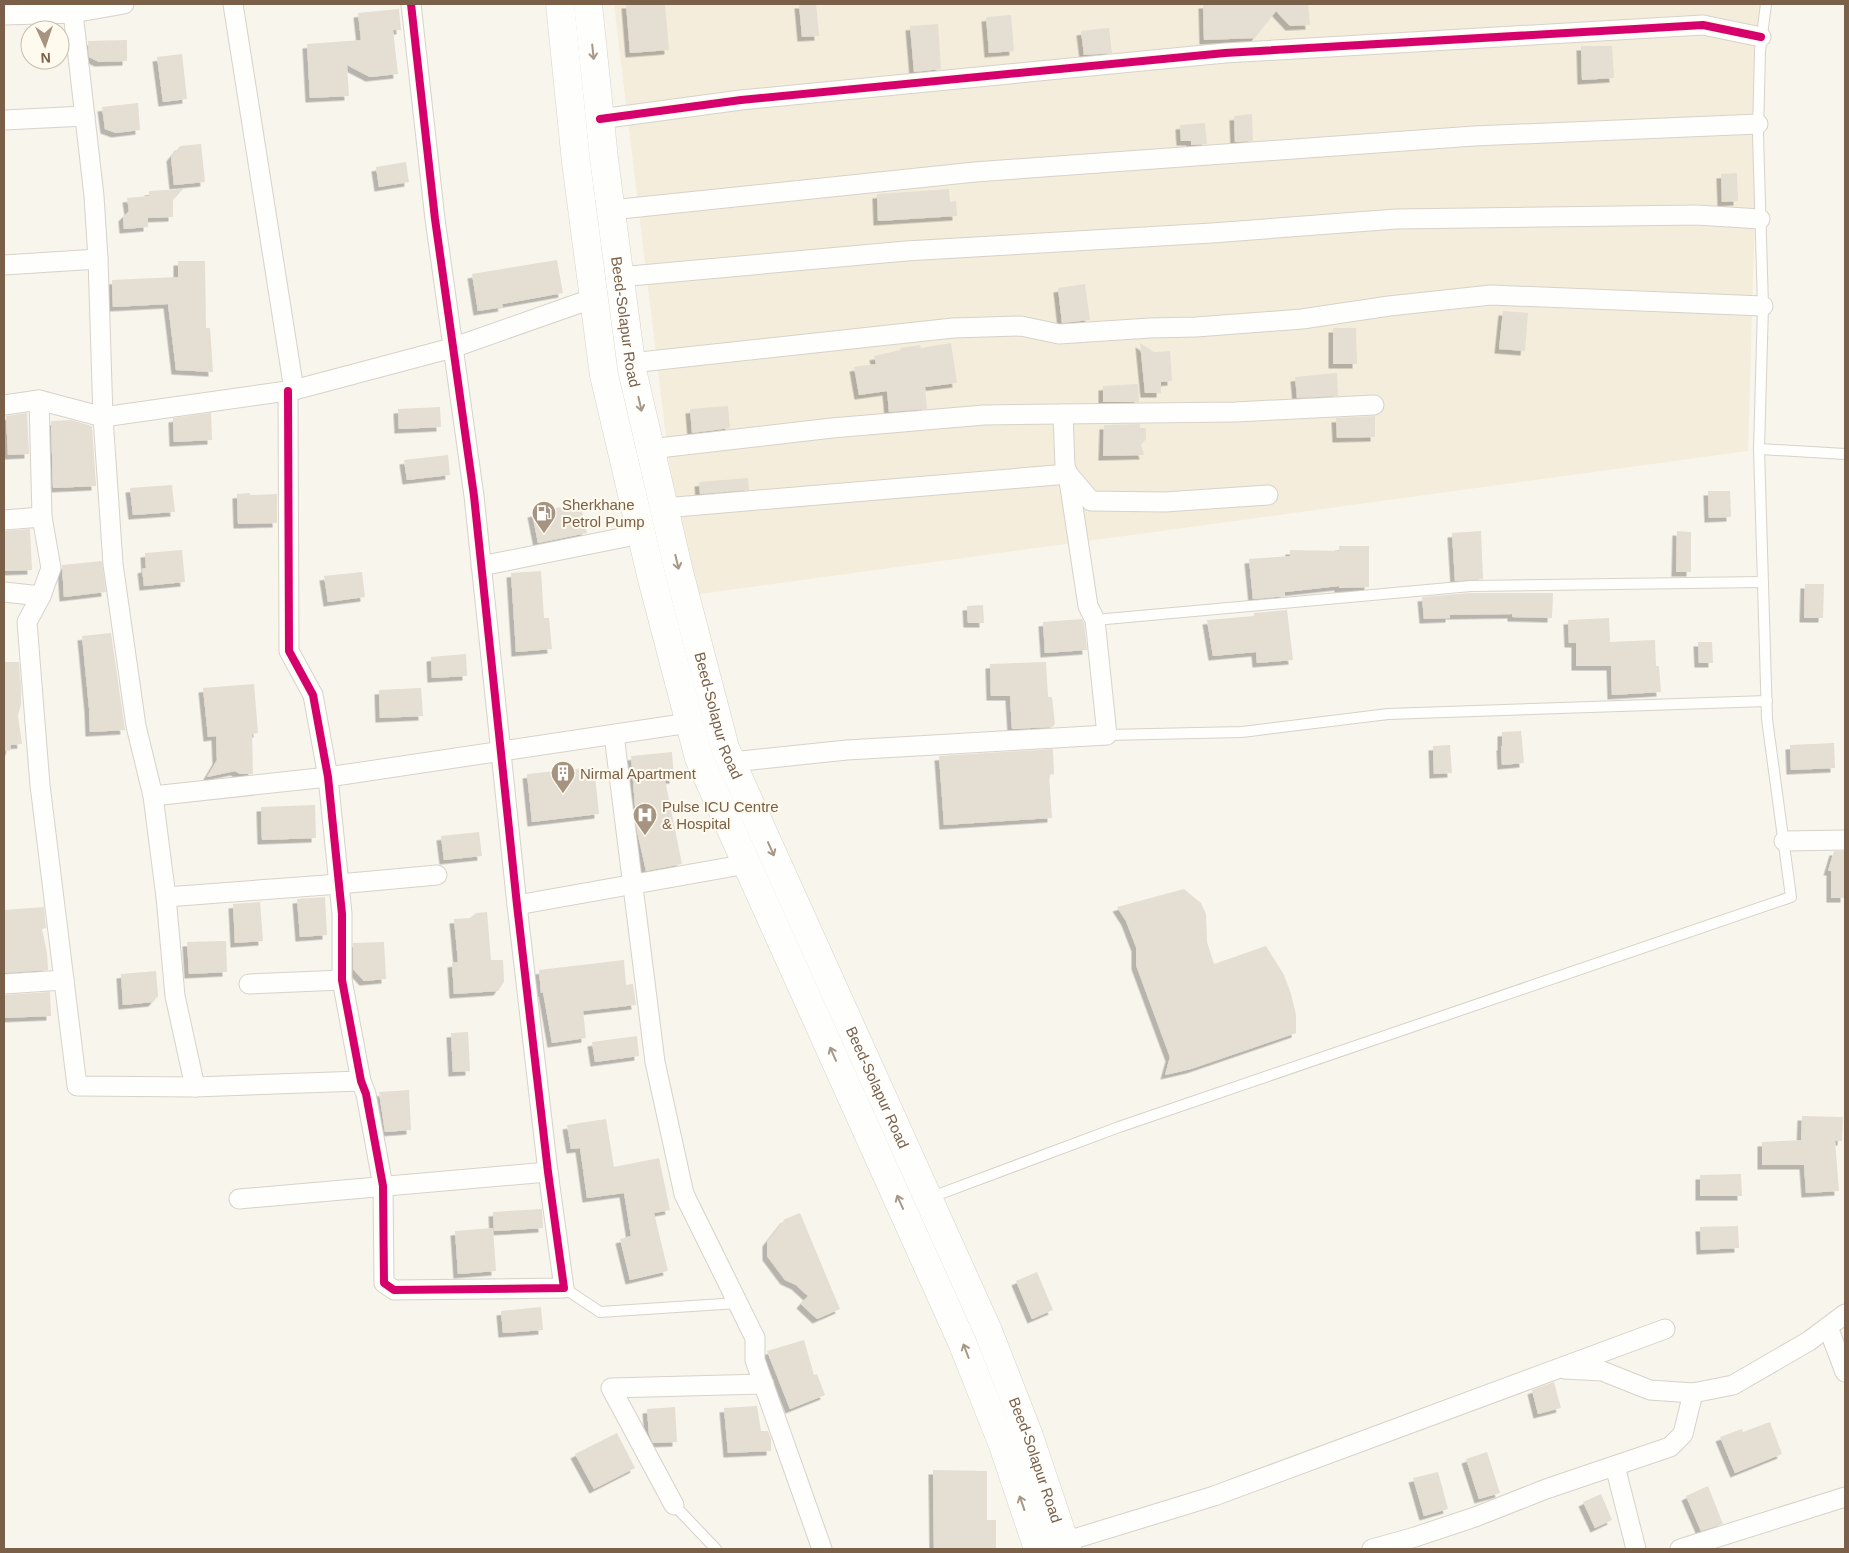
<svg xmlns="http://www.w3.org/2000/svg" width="1849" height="1553" font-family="Helvetica,sans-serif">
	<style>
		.residential { fill: #f4eddc }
		.building { fill: #e5ded3; filter: url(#shadow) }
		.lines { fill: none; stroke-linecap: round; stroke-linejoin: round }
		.lane-casing { stroke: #d7d2ca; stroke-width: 12 }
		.street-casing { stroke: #d7d2ca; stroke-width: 21 }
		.secondary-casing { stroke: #d8d2c9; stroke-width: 29 }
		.lane { stroke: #fefefc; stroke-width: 10 }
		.street { stroke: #fefefc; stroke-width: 19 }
		.secondary { stroke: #fefefc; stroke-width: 28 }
		.cycleway-casing { stroke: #fffaee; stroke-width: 11 }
		.cycleway { stroke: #d6006c; stroke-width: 8 }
		.oneway { stroke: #a89787 }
		.labels { text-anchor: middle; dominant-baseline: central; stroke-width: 4; stroke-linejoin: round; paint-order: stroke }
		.street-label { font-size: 15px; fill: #7a6048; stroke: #fffaee }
		.poi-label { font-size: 15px; fill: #7a6048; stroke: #fffaee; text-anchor: start }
	</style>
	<defs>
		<filter id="shadow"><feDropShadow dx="-4.5" dy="4.5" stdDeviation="0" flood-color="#0004"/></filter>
	</defs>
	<rect width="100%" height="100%" fill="#f8f5ec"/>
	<path class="residential" d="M614 4H1761L1748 451 685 596Z"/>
	<g class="building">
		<path d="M626 4H665L669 50 630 53Z"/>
		<path d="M799 4H816L819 36 802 37Z"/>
		<path d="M1203 4H1308L1310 25 1290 26 1276 11 1255 38 1204 40Z"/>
		<path d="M399 9 401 30H393L398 74 370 77 347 65 349 96 310 98 307 44 361 40 358 13Z"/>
		<path d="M1011 15 1014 51 989 53 986 17Z"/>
		<path d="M938 24 941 69 914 72 910 26Z"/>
		<path d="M1109 28 1112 53 1084 55 1081 31Z"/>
		<path d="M127 40V61L99 62 89 57 88 41Z"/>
		<path d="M1581 46H1612L1614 78 1582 80Z"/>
		<path d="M182 54 187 99 163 102 157 57Z"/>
		<path d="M138 103 140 130 116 133 105 129 102 107Z"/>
		<path d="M1252 114 1253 141 1235 142 1234 116Z"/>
		<path d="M1205 123 1207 144 1191 145V141H1181L1180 125Z"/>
		<path d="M201 144 205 182 174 185 171 157 180 146Z"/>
		<path d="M406 162 409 182 379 187 376 167Z"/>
		<path d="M1737 173 1738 201 1722 202 1721 174Z"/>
		<path d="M183 189 173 200V217L148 218V227L124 229 123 217 129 211 127 198 149 196V191Z"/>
		<path d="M949 189 950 202 956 201 957 216 878 221 877 194Z"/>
		<path d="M557 260 563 293 502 304 503 307 478 311 472 274Z"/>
		<path d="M178 261H205L206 328H210L213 372 176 370 168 304 113 307 112 280 178 277Z"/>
		<path d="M1085 284 1090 320 1062 323 1058 288Z"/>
		<path d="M1503 311 1528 313 1525 351 1499 349Z"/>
		<path d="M1333 328H1356L1357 364H1333Z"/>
		<path d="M951 343 957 383 925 387 927 409 889 412 887 391 859 395 854 367 876 364 874 356 901 350 900 348 920 345 921 348Z"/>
		<path d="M1140 343 1154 352 1170 351 1172 381 1161 382V393H1145Z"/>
		<path d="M1337 373 1338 396 1297 398 1295 377Z"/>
		<path d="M1138 384 1139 402H1103V386Z"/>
		<path d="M728 406 730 428 692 433 690 409Z"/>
		<path d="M440 407 441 427 399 429 398 409Z"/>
		<path d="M27 413 29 454 8 455 6 416Z"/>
		<path d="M209 413H211L212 440 174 442 173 418Z"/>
		<path d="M1375 416V437L1337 438 1336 418Z"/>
		<path d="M71 420 92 426 96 486 53 488 51 421Z"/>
		<path d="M1140 424V428H1146V439L1141 445 1144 455 1103 456 1104 425Z"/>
		<path d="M448 455 450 475 407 480 404 460Z"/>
		<path d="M748 478 749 490 700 494 699 482Z"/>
		<path d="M172 485 175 512 133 515 130 488Z"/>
		<path d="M1708 491H1730L1731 517 1709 518Z"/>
		<path d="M249 493 251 495 277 494V523L238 524 237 494Z"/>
		<path d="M580 503 587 533 538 543 532 513Z"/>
		<path d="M30 529 32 570 4 571V531Z"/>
		<path d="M1481 531 1483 579 1455 581 1452 533Z"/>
		<path d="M1677 531 1691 532V572H1676Z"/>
		<path d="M1339 546H1369V587L1339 588V586L1285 592V596L1253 599 1249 559 1290 556V550L1339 551Z"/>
		<path d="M182 550 185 582 144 586 142 569 146 568 145 553Z"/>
		<path d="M102 561 106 592 64 597 62 565Z"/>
		<path d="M541 571 544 618H549L552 649 516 652 511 573Z"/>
		<path d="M362 572 365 597 328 602 324 576Z"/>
		<path d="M1805 584H1824L1823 618H1804Z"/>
		<path d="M1471 593H1553L1552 618 1512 617V614L1450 615V618L1424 619 1422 597Z"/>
		<path d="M983 605 984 623H968L967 606Z"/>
		<path d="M1287 610 1293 660 1257 663 1256 652 1213 656 1207 620 1254 616V613Z"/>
		<path d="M1609 618 1610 642 1655 640 1656 666H1659L1661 692 1612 695 1611 666H1576V643H1569L1568 620Z"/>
		<path d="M1082 619 1084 623 1087 650 1045 653 1043 622Z"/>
		<path d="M111 633 125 730 90 732 89 708 82 636Z"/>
		<path d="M1698 642H1712L1713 663H1699Z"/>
		<path d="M466 654 467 676 432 678 431 657Z"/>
		<path d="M4 662H19L21 687V704L18 716 22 744 11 745 10 751 4 750Z"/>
		<path d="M1046 662 1048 697H1052L1055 724 1052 727 1012 729 1010 696H991L990 664Z"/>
		<path d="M254 684 258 733 252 734 253 774H240L235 771 207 777 217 760 216 736 208 737 203 688Z"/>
		<path d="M421 688 423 716 380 718 379 690Z"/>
		<path d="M1521 731 1524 763 1502 765 1501 746H1502V732Z"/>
		<path d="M1834 743 1835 768 1791 770 1790 745Z"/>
		<path d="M1450 745 1452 773 1434 774 1433 746Z"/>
		<path d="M1053 749 1054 774 1049 775 1052 818 944 825 939 756Z"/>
		<path d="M672 752 674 779 665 780 682 864 646 871 637 831 631 756Z"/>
		<path d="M594 767 599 814 532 822 527 774Z"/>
		<path d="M315 805 316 838 262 840 261 807Z"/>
		<path d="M479 832 482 856 444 860 441 836Z"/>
		<path d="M1834 851H1845V898H1831V871H1828Z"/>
		<path d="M1184 889 1201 903 1206 914 1207 942 1214 964 1266 946 1284 975 1291 994 1296 1015V1033L1191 1069 1165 1075 1170 1057 1136 965V947L1126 921 1117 907Z"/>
		<path d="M325 897 327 935 300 937 297 899Z"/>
		<path d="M260 902 263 941 235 943 233 904Z"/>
		<path d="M44 907 46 928 42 929 47 953 48 970 4 973V910Z"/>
		<path d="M487 912 491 960H503L504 982 498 991 454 994 452 963 458 962 454 919 470 918 476 913Z"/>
		<path d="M226 941 227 972 189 974 187 942Z"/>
		<path d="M384 942 386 979 364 981 353 969V943Z"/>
		<path d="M624 960 626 985 633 984 636 1005 583 1011 586 1038 552 1043 543 992 541 993 539 970Z"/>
		<path d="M156 971 158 996 153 1002 123 1005 121 974Z"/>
		<path d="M50 992 51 1016 4 1018V995Z"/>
		<path d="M468 1032 470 1071 453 1072 451 1033Z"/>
		<path d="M637 1036 639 1056 595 1062 592 1042Z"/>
		<path d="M409 1090 411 1130 385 1132 379 1092Z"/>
		<path d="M1802 1116 1843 1117 1842 1141H1835L1839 1191 1806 1193 1804 1165H1762V1142L1801 1140Z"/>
		<path d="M606 1119 614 1167 659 1158 670 1210 654 1213 668 1271 630 1280 620 1239 631 1236 624 1193 587 1198 580 1148 571 1149 567 1125Z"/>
		<path d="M1741 1174 1742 1196H1700V1175Z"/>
		<path d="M542 1209 543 1228 494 1231 493 1212Z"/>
		<path d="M800 1213 840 1309 817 1319 801 1304 808 1296 796 1285 785 1280 767 1256V1242L785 1219Z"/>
		<path d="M1738 1226 1739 1248 1701 1250 1700 1227Z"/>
		<path d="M493 1228 496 1271 458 1274 455 1231Z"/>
		<path d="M1037 1272 1053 1310 1032 1319 1016 1281Z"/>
		<path d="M541 1307 543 1330 503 1333 501 1311Z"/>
		<path d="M804 1340 814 1375 817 1374 825 1395 790 1409 767 1351Z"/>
		<path d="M1554 1382 1561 1408 1538 1414 1532 1390Z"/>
		<path d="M757 1406 761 1431H768L771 1439V1451L728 1453 724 1408Z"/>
		<path d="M675 1407 677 1442 653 1443 649 1434 647 1409Z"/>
		<path d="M1770 1422 1782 1454 1735 1473 1720 1437 1742 1429 1743 1432Z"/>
		<path d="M617 1433 635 1468 594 1489 575 1454Z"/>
		<path d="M1487 1452 1500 1493 1479 1499 1466 1459Z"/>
		<path d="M933 1470 987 1471V1520H996V1549H934Z"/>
		<path d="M1438 1472 1448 1509 1424 1516 1413 1478Z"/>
		<path d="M1708 1486 1723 1524 1701 1531 1686 1496Z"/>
		<path d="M1601 1494 1612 1520 1595 1528 1583 1502Z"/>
	</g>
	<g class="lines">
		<defs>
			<g id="lane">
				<path d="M1759 449 1845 454"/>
				<path d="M1095 620 1471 586 1763 582"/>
				<path d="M1107 735 1242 732 1388 714 1767 701"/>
				<path d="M929 1198 1119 1127 1791 897 1767 719 1759 449 1763 306 1758 134 1760 51 1766 4"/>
				<path d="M564 1288 600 1312 738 1303"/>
				<path d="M674 1505 716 1549"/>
			</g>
			<g id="street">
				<path d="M233 4 294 390"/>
				<path d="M73 13 124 4"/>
				<path d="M4 15 73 13 94 196 98 259 103 417 113 564 136 726 153 796 166 897 175 996 195 1087"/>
				<path d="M600 119 741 100 1225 53 1703 25 1761 37"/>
				<path d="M4 120 85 116"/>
				<path d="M611 210 975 172 1474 136 1758 124"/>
				<path d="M4 265 98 259"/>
				<path d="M619 277 906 251 1212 233 1396 219 1697 215 1760 219"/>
				<path d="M631 363 953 328 1021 326 1059 334 1150 328 1196 327 1302 319 1389 306 1491 295 1763 306"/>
				<path d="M288 391 289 651 313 695 328 777 342 914V980L361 1081 366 1094 383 1186 384 1283 394 1290 564 1288 548 1172 517 905 474 496 435 219 411 4"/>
				<path d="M39 400 42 517 51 568 41 596 27 622 40 785 77 1086 195 1087 361 1081"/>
				<path d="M4 405 39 400 103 417 294 390 452 348 594 298"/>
				<path d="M650 449 832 428 984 415 1235 412 1374 405"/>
				<path d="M664 508 1068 474 1065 466 1063 414"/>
				<path d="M4 520 42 517"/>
				<path d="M481 566 641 534"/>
				<path d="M4 592 41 596"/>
				<path d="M614 735 655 1062 684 1194 755 1338V1360L822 1549"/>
				<path d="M732 762 847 750 1107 735 1095 620 1088 606 1068 474 1091 501 1165 502 1268 495"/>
				<path d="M153 796 328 777 689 723"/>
				<path d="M1784 841 1845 840"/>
				<path d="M166 897 339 884 437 875"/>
				<path d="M517 905 747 864"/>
				<path d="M4 984 64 980"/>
				<path d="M249 984 342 980"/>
				<path d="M239 1199 548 1172"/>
				<path d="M1828 1327 1845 1372"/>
				<path d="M1564 1369 1602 1371 1650 1390 1693 1393 1733 1385 1809 1341 1845 1314"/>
				<path d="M1615 1466 1636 1549"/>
				<path d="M674 1505 611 1388 764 1384"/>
				<path d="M1064 1542 1214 1496 1665 1329"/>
				<path d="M1372 1549 1415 1537 1475 1517 1546 1489 1670 1447 1683 1434 1693 1393"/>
				<path d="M1680 1549 1845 1497"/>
			</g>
			<g id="secondary">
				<path d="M560 4 576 162 604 375 652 579 699 758 962 1342 1003 1445 1038 1549"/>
				<path id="s1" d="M588 4 604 159 632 370 679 572 725 748 988 1331 1029 1436 1067 1549"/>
			</g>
		</defs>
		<use href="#lane" class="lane-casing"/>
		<use href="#street" class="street-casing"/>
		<use href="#secondary" class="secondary-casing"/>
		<use href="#lane" class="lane"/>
		<use href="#street" class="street"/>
		<use href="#secondary" class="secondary"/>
		<defs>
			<g id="cycleway">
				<path d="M600 119 741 100 1225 53 1703 25 1761 37"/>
				<path d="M288 391 289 651 313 695 328 777 342 914V980L361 1081 366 1094 383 1186 384 1283 394 1290 564 1288 548 1172 517 905 474 496 435 219 411 4"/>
			</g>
		</defs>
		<use href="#cycleway" class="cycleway-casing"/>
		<use href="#cycleway" class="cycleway"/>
	</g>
	<defs><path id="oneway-shaft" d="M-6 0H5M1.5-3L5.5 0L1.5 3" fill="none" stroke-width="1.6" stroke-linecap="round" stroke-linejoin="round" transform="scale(1.25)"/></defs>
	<g class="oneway">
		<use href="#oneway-shaft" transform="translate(593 52) rotate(84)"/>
		<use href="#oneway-shaft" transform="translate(640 404) rotate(77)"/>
		<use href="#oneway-shaft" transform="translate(677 562) rotate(77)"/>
		<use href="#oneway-shaft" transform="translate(771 849) rotate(66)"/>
		<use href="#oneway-shaft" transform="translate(833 1054) rotate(-114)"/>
		<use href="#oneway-shaft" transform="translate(900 1202) rotate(-114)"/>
		<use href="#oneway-shaft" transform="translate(966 1351) rotate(-111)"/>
		<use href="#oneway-shaft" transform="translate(1022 1503) rotate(-109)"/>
	</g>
	<defs>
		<symbol id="fuel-pin" viewBox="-11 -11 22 30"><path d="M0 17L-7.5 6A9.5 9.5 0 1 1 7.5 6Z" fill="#a69481" stroke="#fffaee"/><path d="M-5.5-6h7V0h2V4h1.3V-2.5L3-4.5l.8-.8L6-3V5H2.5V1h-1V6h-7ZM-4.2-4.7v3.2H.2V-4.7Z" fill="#fff"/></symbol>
		<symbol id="building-pin" viewBox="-11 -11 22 30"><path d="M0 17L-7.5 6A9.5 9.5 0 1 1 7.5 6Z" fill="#a69481" stroke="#fffaee"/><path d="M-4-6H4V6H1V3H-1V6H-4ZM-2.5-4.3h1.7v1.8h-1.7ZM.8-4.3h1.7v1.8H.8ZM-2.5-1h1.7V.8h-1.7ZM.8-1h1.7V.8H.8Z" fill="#fff"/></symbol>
		<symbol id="hospital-pin" viewBox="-11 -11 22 30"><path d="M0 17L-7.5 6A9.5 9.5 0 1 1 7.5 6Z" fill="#a69481" stroke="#fffaee"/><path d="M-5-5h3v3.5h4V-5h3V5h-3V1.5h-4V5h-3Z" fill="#fff"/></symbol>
	</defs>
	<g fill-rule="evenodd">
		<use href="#fuel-pin" x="530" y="499" width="28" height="38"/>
		<use href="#building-pin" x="549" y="759" width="28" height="38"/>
		<use href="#hospital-pin" x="631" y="801" width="28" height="38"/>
	</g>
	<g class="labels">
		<g class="street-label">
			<text stroke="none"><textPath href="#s1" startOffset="320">Beed-Solapur Road</textPath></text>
			<text stroke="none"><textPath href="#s1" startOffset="725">Beed-Solapur Road</textPath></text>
			<text stroke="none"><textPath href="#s1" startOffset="1130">Beed-Solapur Road</textPath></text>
			<text stroke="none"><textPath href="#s1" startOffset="1535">Beed-Solapur Road</textPath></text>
		</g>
		<g class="poi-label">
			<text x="562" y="504">Sherkhane<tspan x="562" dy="17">Petrol Pump</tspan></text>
			<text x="580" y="773">Nirmal Apartment</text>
			<text x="662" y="806">Pulse ICU Centre<tspan x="662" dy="17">&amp; Hospital</tspan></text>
		</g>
	</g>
	<rect width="1849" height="1553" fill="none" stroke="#7a6048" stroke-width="10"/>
	<g transform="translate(45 45) rotate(177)"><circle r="24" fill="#fffaee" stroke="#cabcac"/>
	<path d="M0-4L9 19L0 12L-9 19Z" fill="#a69481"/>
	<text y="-8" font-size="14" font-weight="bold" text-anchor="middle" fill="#7a6048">N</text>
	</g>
</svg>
